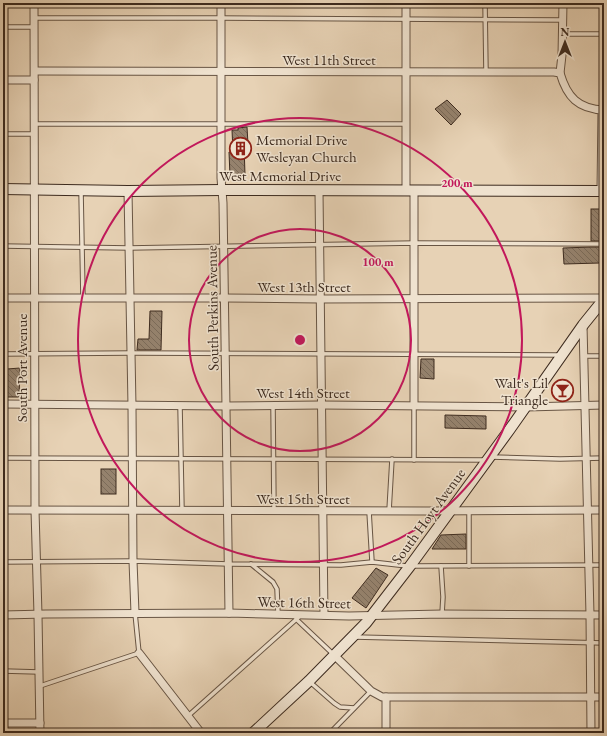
<svg xmlns="http://www.w3.org/2000/svg" width="607" height="736" font-family="'EB Garamond',serif">
	<style>
		.building { fill: url(#building-back-hatch); stroke: #3d2b1f }
		.lines { fill: none; stroke-linecap: round; stroke-linejoin: round }
		.service-casing { stroke: #685544; stroke-width: 5.5 }
		.minor-casing { stroke: #685544; stroke-width: 9 }
		.secondary-casing { stroke: #3d2b1f; stroke-width: 12 }
		.service { stroke: #efe2cf; stroke-width: 3.5 }
		.minor { stroke: #efe2cf; stroke-width: 7 }
		.secondary { stroke: #efe2cf; stroke-width: 10 }
		.ring { fill: none; stroke: #c2185b; stroke-width: 2 }
		.labels { text-anchor: middle; dominant-baseline: central; stroke-width: 3; stroke-linejoin: round; paint-order: stroke }
		.street-label { font-size: 15px; fill: #3d2b1f; stroke: #efe2cf }
		.poi-label { font-size: 15px; fill: #3d2b1f; stroke: #efe2cf; text-anchor: start }
		.centre { fill: #c2185b; stroke: #efe2cf; stroke-width: 2 }
		.ring-label { font-size: 12px; text-anchor: middle; font-weight: bold; fill: #c2185b; stroke: #efe2cf; stroke-width: 3; stroke-linejoin: round; paint-order: stroke }
	</style>
	<defs>
		<pattern id="building-back-hatch" width="6" height="6" patternUnits="userSpaceOnUse"><rect width="6" height="6" fill="#95826d"/><path d="M-1 5l2 2M0 0l6 6M5-1l2 2" fill="none" stroke="#7b6b59"/></pattern>
	</defs>
	<rect width="100%" height="100%" fill="#e7d2b5"/>
	<filter id="stains"><feTurbulence type="fractalNoise" baseFrequency=".005" numOctaves="4"/><feColorMatrix values="0 0 0 0 .2 0 0 0 0 .09 0 0 0 0 .02 0 0 0 .5 -.17"/></filter>
	<radialGradient id="worn" r=".72"><stop offset=".6" stop-color="#630" stop-opacity="0"/><stop offset="1" stop-color="#630" stop-opacity=".3"/></radialGradient>
	<g class="building">
		<path d="M447 100 461 114 451 125 435 109Z"/>
		<path d="M247 127 248 144H244L245 175 230 176 229 152H233L232 130H238V128Z"/>
		<rect x="591" y="209" width="13" height="32"/>
		<path d="M591 247H604V257L600 258V263L564 264 563 248Z"/>
		<path d="M150 311H162L161 350H137L138 339H149Z"/>
		<path d="M421 359H434V379L420 378Z"/>
		<path d="M20 368 19 397H6L7 369Z"/>
		<path d="M555 386H571V396H556Z"/>
		<path d="M445 415 486 416V429L445 428Z"/>
		<rect x="101" y="469" width="15" height="25"/>
		<path d="M466 534V549H432L441 535Z"/>
		<path d="M376 568 388 575 366 608 352 598Z"/>
	</g>
	<g class="lines">
		<defs>
			<g id="service">
				<path d="M485 3 486 72"/>
				<path d="M34 18H221L562 20"/>
				<path d="M3 27H34"/>
				<path d="M563 34H604"/>
				<path d="M34 124H406"/>
				<path d="M3 134H34"/>
				<path d="M81 191 83 299"/>
				<path d="M3 246 129 248 415 243 604 244"/>
				<path d="M3 354 131 353 560 355"/>
				<path d="M584 356H604"/>
				<path d="M273 405 274 510"/>
				<path d="M180 406 182 510"/>
				<path d="M491 457 560 459 604 458"/>
				<path d="M3 458 486 460"/>
				<path d="M414 460V405"/>
				<path d="M369 511 372 562"/>
				<path d="M389 511 392 459"/>
				<path d="M469 511V566"/>
				<path d="M3 562 133 561 229 564 341 565 372 562 407 566"/>
				<path d="M251 564 273 582 277 589 278 614"/>
				<path d="M413 566 604 565"/>
				<path d="M441 566 443 597 442 614"/>
				<path d="M296 619 333 654"/>
				<path d="M355 637 604 643"/>
				<path d="M3 671 39 672"/>
				<path d="M310 682 334 703 340 707 354 708"/>
				<path d="M40 686 139 653 135 613"/>
				<path d="M188 716 300 616"/>
				<path d="M330 733 371 691"/>
			</g>
			<g id="minor">
				<path d="M34 3 35 510 38 615 40 733"/>
				<path d="M221 3V178L223 203 229 613"/>
				<path d="M35 71 554 72 560 73C567 97 578 109 604 110"/>
				<path d="M560 73 562 55 563 3"/>
				<path d="M3 80H34"/>
				<path d="M128 191 132 406 133 561 135 613"/>
				<path d="M319 191 324 615"/>
				<path d="M406 191V3"/>
				<path d="M414 191V405"/>
				<path d="M601 191 602 110"/>
				<path d="M3 298H224L320 299 604 298"/>
				<path d="M583 325 590 615 591 733"/>
				<path d="M3 404 226 406 321 405 526 407 604 405"/>
				<path d="M3 510 428 511 604 510"/>
				<path d="M3 615 46 614 229 613 349 616 442 614 604 615"/>
				<path d="M139 653 201 733"/>
				<path d="M334 655 371 691 382 697H604"/>
				<path d="M386 697V733"/>
				<path d="M3 723H40"/>
			</g>
			<g id="secondary">
				<path d="M3 189 128 191 222 190 604 191"/>
				<path d="M253 733 309 681 366 623 410 566 510 429 583 325 604 299"/>
			</g>
		</defs>
		<use href="#service" class="service-casing"/>
		<use href="#minor" class="minor-casing"/>
		<use href="#secondary" class="secondary-casing"/>
		<use href="#service" class="service"/>
		<use href="#minor" class="minor"/>
		<use href="#secondary" class="secondary"/>
	</g>
	<g class="ring">
		<circle cx="300" cy="340" r="111"/>
		<circle cx="300" cy="340" r="222"/>
	</g>
	<defs>
		<symbol id="building-ring" viewBox="-11 -11 22 22"><circle r="9.5" fill="#efe2cf" stroke="#8f2418" stroke-width="1.5"/><path d="M-4-6H4V6H1V3H-1V6H-4ZM-2.5-4.3h1.7v1.8h-1.7ZM.8-4.3h1.7v1.8H.8ZM-2.5-1h1.7V.8h-1.7ZM.8-1h1.7V.8H.8Z" fill="#8f2418"/></symbol>
		<symbol id="bar-ring" viewBox="-11 -11 22 22"><circle r="9.5" fill="#efe2cf" stroke="#8f2418" stroke-width="1.5"/><path d="M-6-5H6L.8 .8V4.5H3.5V6h-7V4.5H-.8V.8Z" fill="#8f2418"/></symbol>
	</defs>
	<g fill-rule="evenodd">
		<use href="#building-ring" x="228" y="136" width="25" height="25"/>
		<use href="#bar-ring" x="550" y="378" width="25" height="25"/>
	</g>
	<g class="labels">
		<g class="street-label">
			<text x="329" y="59">West 11th Street</text>
			<text x="280" y="175">West Memorial Drive</text>
			<text x="304" y="286">West 13th Street</text>
			<text transform="translate(212 308) rotate(-91)">South Perkins Avenue</text>
			<text transform="translate(21 368) rotate(-90)">South Port Avenue</text>
			<text x="303" y="392">West 14th Street</text>
			<text x="303" y="498">West 15th Street</text>
			<text transform="translate(428 516) rotate(-54)">South Hoyt Avenue</text>
			<text transform="translate(304 602) rotate(1)">West 16th Street</text>
		</g>
		<g class="poi-label">
			<text x="256" y="139">Memorial Drive<tspan x="256" dy="17">Wesleyan Church</tspan></text>
			<text x="548" y="382" text-anchor="end">Walt's Lil<tspan x="548" dy="17">Triangle</tspan></text>
		</g>
	</g>
	<circle cx="300" cy="340" r="6" class="centre"/>
	<g class="ring-label">
		<text x="457" y="187">200 m</text>
		<text x="378" y="266">100 m</text>
	</g>
	<rect width="607" height="736" fill="none" stroke="#e7d2b5" stroke-width="16"/>
	<rect x="4" y="4" width="599" height="728" fill="none" stroke="#3d2b1f" stroke-width="2"/>
	<rect x="8" y="8" width="591" height="720" fill="none" stroke="#3d2b1f"/>
	<g transform="translate(565 42)" stroke="#efe2cf" stroke-width="3" paint-order="stroke">
	<path d="M0-3L7 15L0 10L-7 15Z" fill="#3d2b1f"/>
	<text y="-6" font-size="11" font-weight="bold" text-anchor="middle" fill="#3d2b1f">N</text>
	</g>
	<rect width="100%" height="100%" filter="url(#stains)"/>
	<rect width="100%" height="100%" fill="url(#worn)"/>
</svg>
